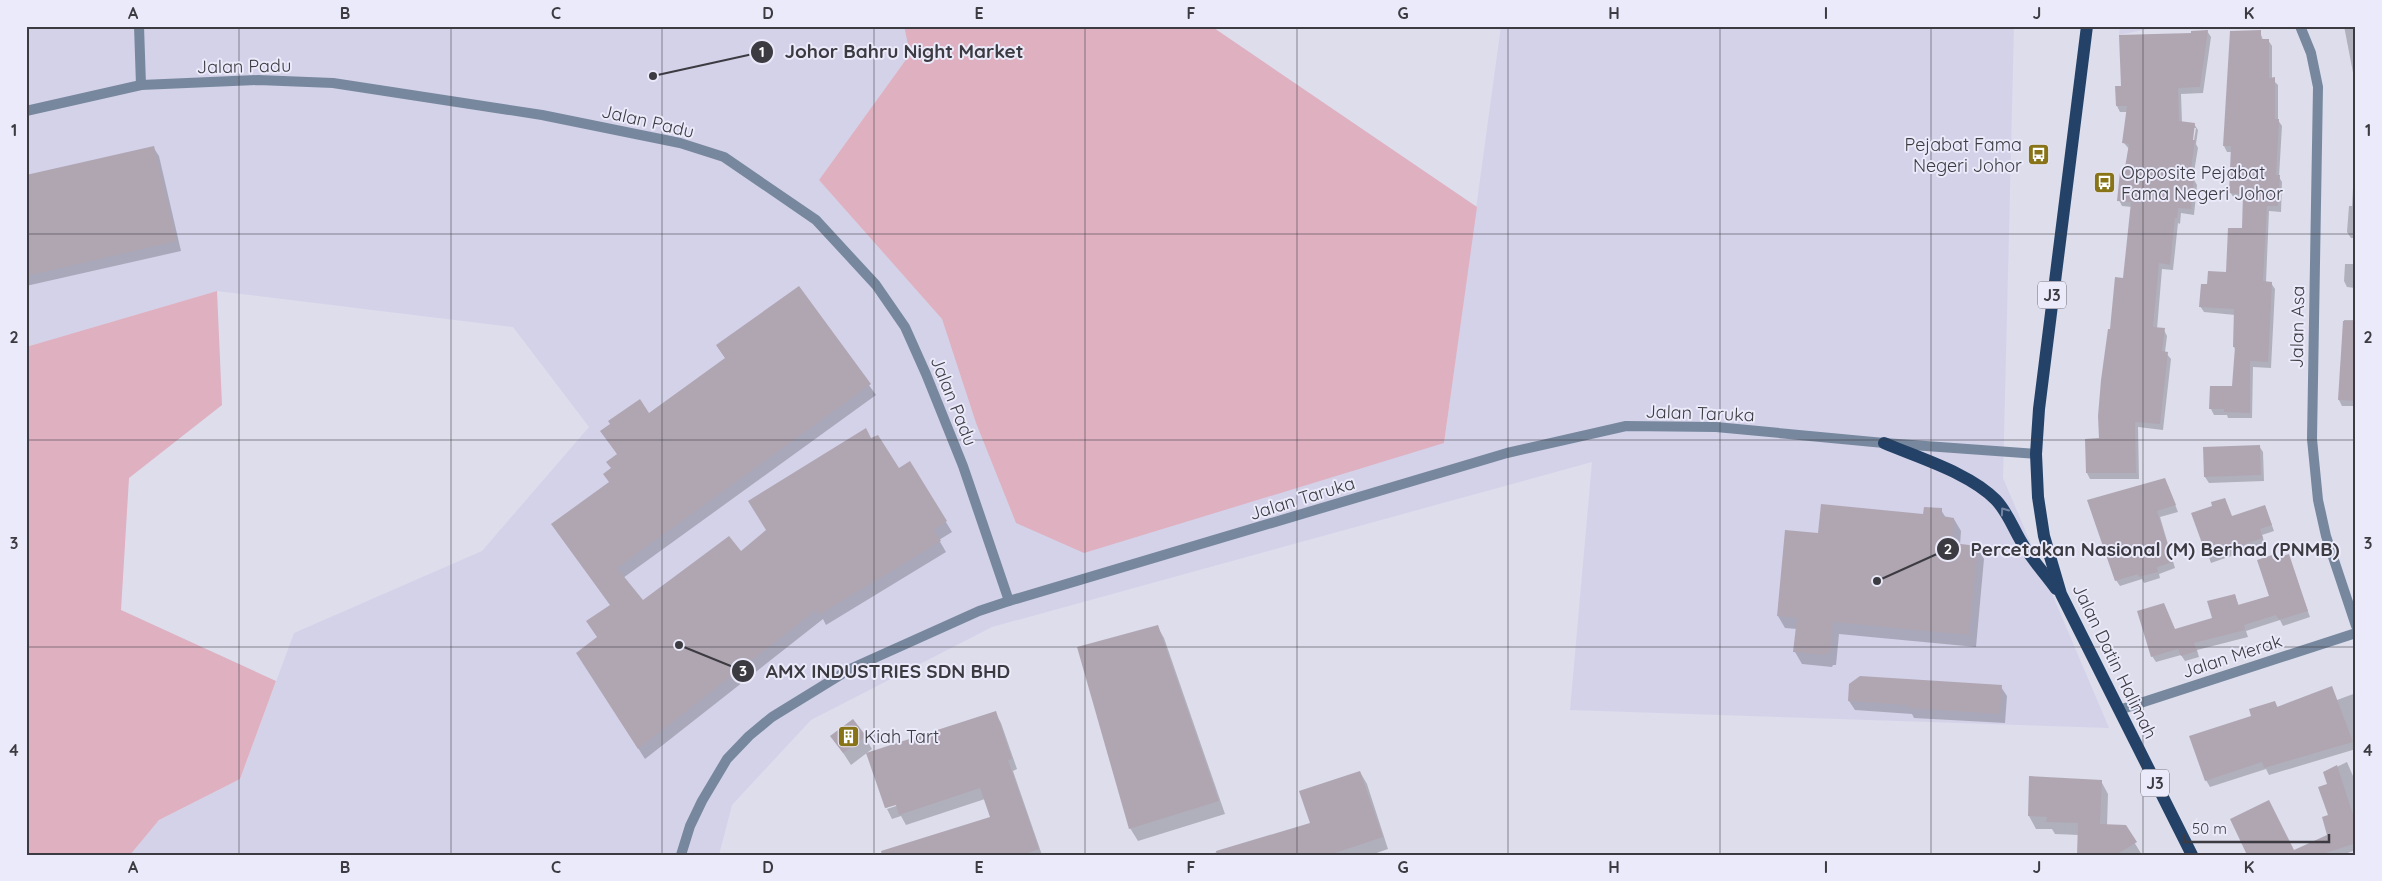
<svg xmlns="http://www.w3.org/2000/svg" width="2382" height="881" font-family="Quicksand,sans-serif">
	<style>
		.built { fill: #d4d2e9 }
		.green { fill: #deb0c0 }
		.shadow { fill: #0003; fill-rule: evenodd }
		.building { fill: #b0a6b2 }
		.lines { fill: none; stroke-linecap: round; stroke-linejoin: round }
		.minor { stroke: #77889e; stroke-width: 10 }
		.tertiary { stroke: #77889e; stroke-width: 10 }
		.primary { stroke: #244267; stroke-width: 12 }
		.oneway { stroke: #7485a2 }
		.grid { fill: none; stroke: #3c3b41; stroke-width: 1; stroke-opacity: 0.55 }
		.labels { text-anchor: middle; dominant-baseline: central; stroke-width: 4; stroke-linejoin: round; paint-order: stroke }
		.shield { fill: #ebeafa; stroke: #707078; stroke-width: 1 }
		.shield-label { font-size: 16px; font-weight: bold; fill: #3c3b41 }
		.street-label { font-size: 18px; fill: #3c3b41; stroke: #ebeafa }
		.poi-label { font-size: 18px; fill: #3c3b41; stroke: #ebeafa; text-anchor: start }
		.leader { fill: none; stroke: #3c3b41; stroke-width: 2 }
		.callout-dot { fill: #3c3b41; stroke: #ebeafa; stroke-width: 2 }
		.mark-label { font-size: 15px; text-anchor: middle; font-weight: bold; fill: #fff }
		.callout-label { font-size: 19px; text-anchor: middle; font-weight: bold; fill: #3c3b41; stroke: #ebeafa; stroke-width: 4; stroke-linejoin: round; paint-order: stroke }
		.neatline { fill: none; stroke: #3c3b41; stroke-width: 2 }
		.grid-label { font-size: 16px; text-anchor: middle; font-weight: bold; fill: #3c3b41 }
	</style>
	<rect width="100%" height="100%" fill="#ddddec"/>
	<g class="built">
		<path d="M26 26H904L910 54 819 180 942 319 976 423 1016 523 1444 443 1501 26H2014L2003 478 2109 728 1570 710 1592 462 992 627 811 720 732 805 719 855H130L159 820 240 779 294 633 482 551 589 427 513 327 217 291 26 347Z"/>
		<path d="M2120 26H2162L2119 35Z"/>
	</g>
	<g class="green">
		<path d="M904 26H1211L1477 207 1444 443 1084 553 1016 523 976 423 942 319 819 180 910 54Z"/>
		<path d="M217 291 222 405 129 478 121 610 276 681 240 779 159 820 130 855H26V347Z"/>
	</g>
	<g class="shadow">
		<path d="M2344 26H2356V85L2355 83Z"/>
		<path d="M2207 31 2211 37 2203 93 2181 94 2182 122 2194 124 2198 130 2196 144 2198 148 2193 178 2197 185 2194 215 2181 213 2180 224 2178 223 2173 270 2162 269 2157 329 2164 330 2167 336 2165 352 2171 359 2163 430 2138 427 2139 479H2090L2087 473 2086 440H2100L2111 331 2124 279 2132 207 2122 206 2119 200 2129 149 2124 143 2127 112H2120L2117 106 2122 87 2193 34ZM2193 128H2196L2193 146H2191Z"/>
		<path d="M2260 32 2263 40H2268L2272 46V79L2278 85V120L2282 126 2279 177 2282 182 2281 212 2269 211 2266 282 2271 283 2275 289 2271 368 2253 367 2252 418H2228L2227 415H2214L2211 409V387H2233L2236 351 2234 347 2235 315 2204 312 2200 306 2227 274 2243 230 2244 199 2234 198 2230 192 2232 152H2227L2224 146Z"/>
		<path d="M153 147 159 156 181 251 26 286V176Z"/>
		<path d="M2355 150H2356V238H2351L2347 232 2349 206H2352Z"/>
		<path d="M2345 264H2356V406H2342L2339 400 2344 320H2354L2355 288 2347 287 2344 281Z"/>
		<path d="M799 287 876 395 623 578 643 602 741 553 871 439 898 470 910 463 952 532 939 540 946 552 826 625 823 619 645 759 584 663 598 638 611 606 553 525 610 483 612 469 618 455 602 431 649 415 726 359 717 346Z"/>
		<path d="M2259 446 2263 452 2264 481 2209 483 2205 477Z"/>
		<path d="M2168 486 2178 512 2160 517 2175 568 2159 574 2160 578 2144 583 2142 579 2120 586 2116 580Z"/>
		<path d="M2225 499 2232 518 2265 506 2274 531 2262 535 2265 544 2211 563 2193 513 2214 506Z"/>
		<path d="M1941 510 1946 518 1954 519 1961 531 1960 545 1977 547 1984 559 1976 647 1839 634 1836 665H1833L1832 667 1802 664 1795 652 1797 629 1785 628 1778 616 1820 535 1924 516Z"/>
		<path d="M2288 555 2310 617 2283 626 2280 620 2246 631 2248 637 2197 650 2199 657 2185 661 2181 655 2156 662 2152 656 2164 605 2175 630 2213 619 2235 595 2239 606 2270 596 2273 560Z"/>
		<path d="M1157 626 1164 638 1225 814 1138 841 1130 828Z"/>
		<path d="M2001 687 2007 696 2005 723 1914 718 1912 714 1855 710 1849 701Z"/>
		<path d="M2356 693V741L2353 742 2356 749 2269 775 2266 769 2210 787 2206 780 2253 717 2275 702 2278 708 2337 700Z"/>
		<path d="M995 712 1001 723 1017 769 1013 771 1042 855H906L991 818 985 799 906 825 901 816 892 819 887 809 902 804 901 802 886 808 868 754Z"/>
		<path d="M832 736 865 737 872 749 851 765Z"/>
		<path d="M2347 762 2353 776 2356 775V850L2342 855H2249L2294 852 2329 835V784L2324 773Z"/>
		<path d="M1360 772 1367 784 1388 849 1371 855H1208L1312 823Z"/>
		<path d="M2101 781 2108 794 2107 826 2125 827 2142 855H2078L2079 835 2055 834 2052 829H2036L2029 816Z"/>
	</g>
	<g class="building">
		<path d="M2208 30 2200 87 2178 88 2179 121 2195 123 2193 140H2195L2190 177H2194L2191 209 2178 208 2177 218H2175L2170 265 2159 263 2153 327 2165 328 2162 351 2168 352 2160 424 2135 422 2136 473H2086L2085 439 2099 438 2098 416 2101 380 2108 329H2110L2115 277 2123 278 2131 202 2117 201 2120 172 2124 173 2129 144 2122 143 2127 106H2116L2115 86H2121L2119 35 2191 33V31Z"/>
		<path d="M2261 30V39H2269V78L2275 77V119H2279L2276 175H2280L2278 206H2267L2263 281 2272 282 2268 362 2250 361V413L2224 412V409H2209L2210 386H2232L2235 347H2233L2234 309 2199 307 2201 284H2207L2208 271 2226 272 2228 228H2242L2243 194 2229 193 2231 146H2223L2230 31Z"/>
		<path d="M154 146 177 241 26 276V175Z"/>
		<path d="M799 286 871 384 617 568 643 600 729 536 741 551 766 530 748 501 866 428 871 438 878 435 899 468 910 461 947 521 934 530 941 541 819 615 816 610 638 749 576 653 597 637 586 621 610 605 551 524 609 482 603 474 611 468 606 462 617 454 600 431 610 424 608 421 640 399 649 413 725 358 716 345Z"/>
		<path d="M2343 321H2356V401L2338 400Z"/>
		<path d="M2260 445 2261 475 2204 477 2203 447Z"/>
		<path d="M2165 478 2176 505 2157 511 2173 562 2157 567 2158 572 2139 577 2138 574 2115 581 2087 500Z"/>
		<path d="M2225 498 2232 516 2265 505 2272 525 2260 529 2263 538 2207 557 2191 513 2212 506 2211 502Z"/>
		<path d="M1821 504 1923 514 1924 507 1942 508V516L1954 518 1952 543 1978 546 1969 635 1833 622 1830 653H1826V655L1793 652 1797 618 1777 616 1785 530 1818 533Z"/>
		<path d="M2289 554 2308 611 2279 620 2276 615 2244 625 2245 630 2194 643 2197 651 2181 656 2178 649 2151 657 2137 611 2164 603 2175 629 2212 618 2207 601 2235 594 2238 605 2269 596 2257 560 2272 555 2273 559Z"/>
		<path d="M1158 625 1219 801 1129 829 1077 647Z"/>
		<path d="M1860 676 2002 685 2000 714 1907 708V705L1848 701 1849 684Z"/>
		<path d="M2332 686 2353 742 2264 768 2262 762 2205 781 2189 736 2251 716 2249 709 2275 701 2277 707Z"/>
		<path d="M996 711 1012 759 1008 760 1039 849 1022 855H882L881 851 990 817 980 788 899 815 896 805 885 808 866 753Z"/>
		<path d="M853 719 866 736 843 753 830 736Z"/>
		<path d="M2337 765 2356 824V843L2320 855H2247L2230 819 2269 800 2294 850 2327 835 2322 817 2328 815 2318 787 2327 784 2323 772Z"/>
		<path d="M1360 771 1383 837 1329 855H1217L1216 851 1310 823 1299 791Z"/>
		<path d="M2029 776 2102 780 2100 824 2126 825 2137 842 2116 855H2077L2078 823 2046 822 2047 817 2028 816Z"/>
	</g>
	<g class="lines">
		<g class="minor">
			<path d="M139 26 141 85"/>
			<path d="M2300 26 2311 53 2318 87 2312 439 2318 500 2326 536 2356 626"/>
			<path d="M2119 710 2356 633"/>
			<path d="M681 855 690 826 702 801 727 759 749 736 772 717 850 669 979 611 1009 601"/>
		</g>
		<path class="tertiary" d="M26 111 141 85 258 80 333 83 542 115 680 143 724 157 816 220 876 285 905 327 926 374 963 466 1009 601 1507 453 1626 426 1716 427 1884 443 2036 454"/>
		<g class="primary">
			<path d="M2087 26 2039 409 2036 454 2038 497 2044 536 2061 594 2192 855"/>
			<path d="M1884 443C1919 458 1970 473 1996 500 2009 514 2014 531 2024 546 2033 561 2046 575 2056 589"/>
		</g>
	</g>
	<defs><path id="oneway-chevron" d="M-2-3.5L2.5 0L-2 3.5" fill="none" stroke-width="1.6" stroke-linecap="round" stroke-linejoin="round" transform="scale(1.25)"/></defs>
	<use class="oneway" href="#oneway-chevron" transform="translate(2004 511) rotate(-125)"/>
	<path class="grid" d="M239 26V855M451 26V855M662 26V855M874 26V855M1085 26V855M1297 26V855M1508 26V855M1720 26V855M1931 26V855M2143 26V855M26 234H2356M26 440H2356M26 647H2356"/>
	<defs>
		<symbol id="bus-square" viewBox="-11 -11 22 22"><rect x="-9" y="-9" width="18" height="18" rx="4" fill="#887417" stroke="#ebeafa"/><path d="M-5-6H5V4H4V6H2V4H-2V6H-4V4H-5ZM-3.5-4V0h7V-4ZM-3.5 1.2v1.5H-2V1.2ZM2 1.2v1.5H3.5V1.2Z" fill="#fff"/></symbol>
		<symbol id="building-square" viewBox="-11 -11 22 22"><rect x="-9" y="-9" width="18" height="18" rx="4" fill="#887417" stroke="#ebeafa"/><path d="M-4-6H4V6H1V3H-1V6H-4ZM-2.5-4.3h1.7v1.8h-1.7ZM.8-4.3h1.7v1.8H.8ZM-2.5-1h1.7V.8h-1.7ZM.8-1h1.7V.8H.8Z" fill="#fff"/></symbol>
	</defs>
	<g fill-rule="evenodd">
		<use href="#bus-square" x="2026" y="142" width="25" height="25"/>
		<use href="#bus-square" x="2092" y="170" width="25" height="25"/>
		<use href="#building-square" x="836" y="724" width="25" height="25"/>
	</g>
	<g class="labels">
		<g class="shield">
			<rect x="2038" y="281.5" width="28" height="27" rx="4"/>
			<rect x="2141" y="769.5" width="28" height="27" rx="4"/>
		</g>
		<g class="shield-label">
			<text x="2052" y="295">J3</text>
			<text x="2155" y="783">J3</text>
		</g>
		<g class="street-label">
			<text transform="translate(244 66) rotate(-1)">Jalan Padu</text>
			<text transform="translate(648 121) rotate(13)">Jalan Padu</text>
			<text transform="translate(2297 327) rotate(-89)">Jalan Asa</text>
			<text transform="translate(954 401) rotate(68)">Jalan Padu</text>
			<text transform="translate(1700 413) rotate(2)">Jalan Taruka</text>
			<text transform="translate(1302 498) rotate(-17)">Jalan Taruka</text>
			<text transform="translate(2232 656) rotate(-18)">Jalan Merak</text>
			<text transform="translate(2115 661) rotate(64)">Jalan Datin Halimah</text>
		</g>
		<g class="poi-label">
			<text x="2022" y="144" text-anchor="end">Pejabat Fama<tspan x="2022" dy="21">Negeri Johor</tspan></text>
			<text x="2121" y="172">Opposite Pejabat<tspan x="2121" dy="21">Fama Negeri Johor</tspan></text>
			<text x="864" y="736">Kiah Tart</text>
		</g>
	</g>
	<path class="leader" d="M653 76L762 52M1877 581L1948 549M679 645L743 671"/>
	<g class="callout-dot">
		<circle cx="653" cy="76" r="5"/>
		<circle cx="1877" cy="581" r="5"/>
		<circle cx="679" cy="645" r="5"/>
		<circle cx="762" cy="52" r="12"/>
		<circle cx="1948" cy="549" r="12"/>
		<circle cx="743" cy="671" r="12"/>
	</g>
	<g class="mark-label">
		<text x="762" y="57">1</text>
		<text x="1948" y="554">2</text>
		<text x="743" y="676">3</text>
	</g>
	<g class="callout-label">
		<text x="904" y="58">Johor Bahru Night Market</text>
		<text x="2155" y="556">Percetakan Nasional (M) Berhad (PNMB)</text>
		<text x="888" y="678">AMX INDUSTRIES SDN BHD</text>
	</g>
	<rect width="2382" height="881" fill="none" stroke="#ebeafa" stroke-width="55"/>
	<path d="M2184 834v8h145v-8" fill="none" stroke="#3c3b41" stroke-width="2.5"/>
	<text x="2192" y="834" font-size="15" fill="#3c3b41" stroke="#ebeafa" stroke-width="4" paint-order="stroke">50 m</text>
	<rect x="28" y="28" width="2326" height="826" class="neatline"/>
	<g class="grid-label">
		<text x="133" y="19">A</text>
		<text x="345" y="19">B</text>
		<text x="556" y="19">C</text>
		<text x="768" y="19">D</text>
		<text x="979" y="19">E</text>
		<text x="1191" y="19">F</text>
		<text x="1403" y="19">G</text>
		<text x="1614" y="19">H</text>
		<text x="1826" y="19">I</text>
		<text x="2037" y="19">J</text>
		<text x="2249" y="19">K</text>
		<text x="14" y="136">1</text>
		<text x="2368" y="136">1</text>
		<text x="14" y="343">2</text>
		<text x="2368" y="343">2</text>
		<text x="14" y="549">3</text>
		<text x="2368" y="549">3</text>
		<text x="14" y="756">4</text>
		<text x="2368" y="756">4</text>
		<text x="133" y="873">A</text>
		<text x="345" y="873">B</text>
		<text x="556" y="873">C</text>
		<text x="768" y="873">D</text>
		<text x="979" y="873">E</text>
		<text x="1191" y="873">F</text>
		<text x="1403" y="873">G</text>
		<text x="1614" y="873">H</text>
		<text x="1826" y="873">I</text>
		<text x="2037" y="873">J</text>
		<text x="2249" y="873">K</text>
	</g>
</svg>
